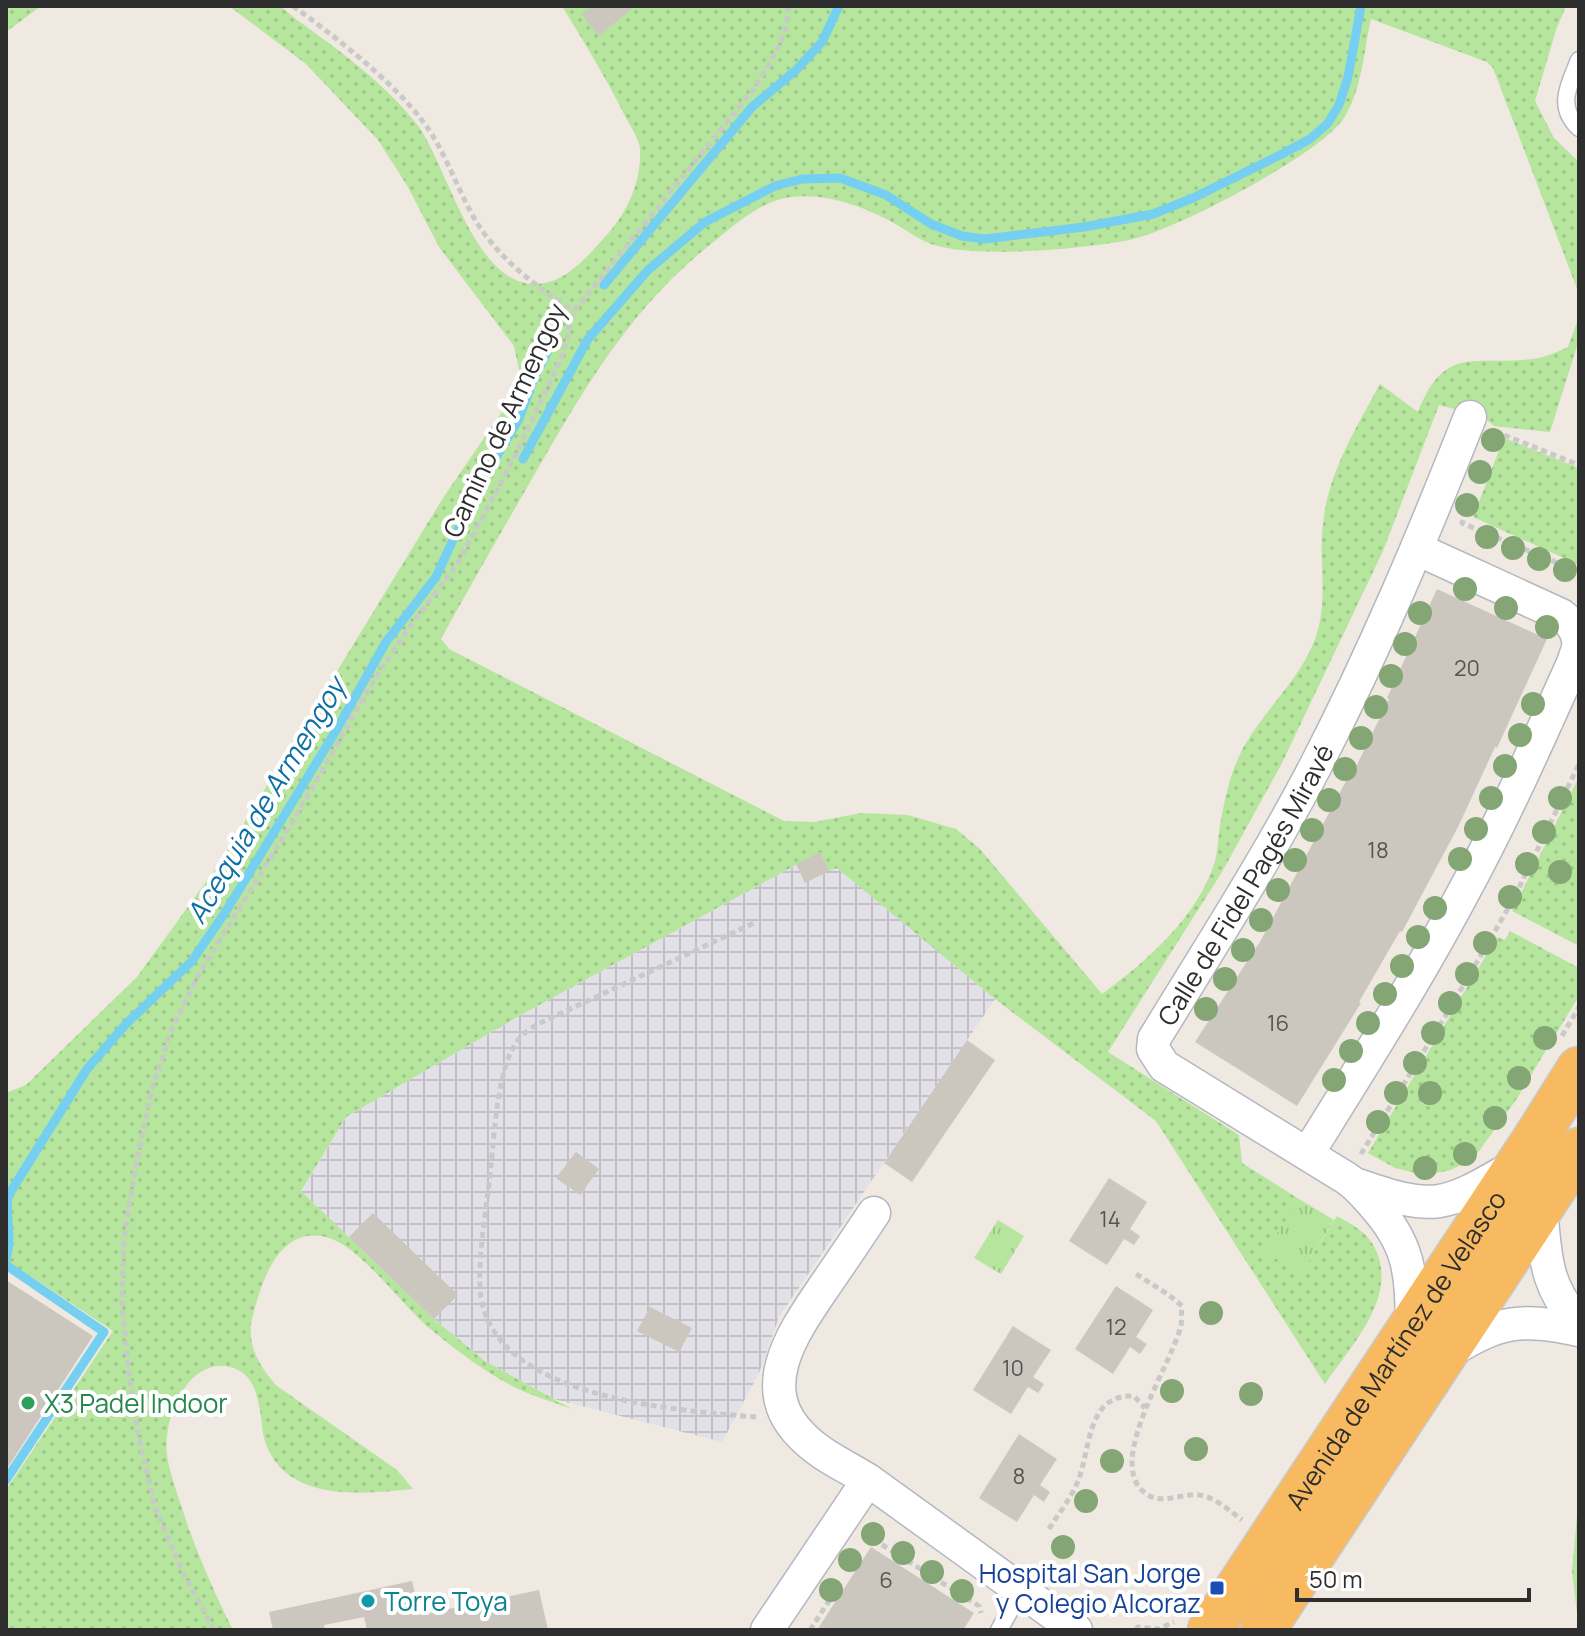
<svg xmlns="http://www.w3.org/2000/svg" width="1585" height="1636" font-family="Manrope,sans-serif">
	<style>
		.industrial { fill: url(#industrial-grid) }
		.grass { fill: url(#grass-dots) }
		.park { fill: url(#park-tufts) }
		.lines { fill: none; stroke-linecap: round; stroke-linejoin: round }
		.stream { stroke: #75cff0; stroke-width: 9 }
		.building { fill: #cbc7bf }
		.service-casing { stroke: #b4b7c1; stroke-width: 19 }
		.minor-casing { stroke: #b4b7c1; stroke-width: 35 }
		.trunk-casing { stroke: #c9c9c9; stroke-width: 47 }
		.path { stroke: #c9c9c9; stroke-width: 5; stroke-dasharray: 6 4; stroke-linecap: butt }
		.service { stroke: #fff; stroke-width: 16 }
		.minor { stroke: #fff; stroke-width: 32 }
		.trunk { stroke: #f8ba60; stroke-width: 44 }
		.tree { fill: #84a574 }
		.leisure-dot { fill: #2e9e5b; stroke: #fff; stroke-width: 3 }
		.transit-dot { fill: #1a4fb4; stroke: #fff; stroke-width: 3 }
		.culture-dot { fill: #0f9aa8; stroke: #fff; stroke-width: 3 }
		.labels { text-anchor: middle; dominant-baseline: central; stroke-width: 8; stroke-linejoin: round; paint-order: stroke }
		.number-label { font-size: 22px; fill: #555452 }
		.street-label { font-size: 26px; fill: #2e2e2e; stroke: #fff }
		.leisure-label { font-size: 26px; fill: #27864d; stroke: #fff; text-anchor: start }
		.transit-label { font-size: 26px; fill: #164399; stroke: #fff; text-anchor: end }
		.culture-label { font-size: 26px; fill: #0d838f; stroke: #fff; text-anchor: start }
		.water-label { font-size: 28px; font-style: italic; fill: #0d6fa3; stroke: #fff }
	</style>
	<defs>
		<pattern id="industrial-grid" width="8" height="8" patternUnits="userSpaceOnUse" patternTransform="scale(2)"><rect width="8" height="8" fill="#e3e1e8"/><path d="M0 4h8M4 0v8" fill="none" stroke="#c3c1c7"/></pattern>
		<pattern id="grass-dots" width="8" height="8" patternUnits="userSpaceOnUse" patternTransform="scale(2)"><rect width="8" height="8" fill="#b6e59e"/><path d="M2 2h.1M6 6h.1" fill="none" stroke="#9dc588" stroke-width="1.8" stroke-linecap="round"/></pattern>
		<pattern id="park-tufts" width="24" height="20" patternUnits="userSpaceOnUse" patternTransform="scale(2)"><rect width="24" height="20" fill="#b6e59e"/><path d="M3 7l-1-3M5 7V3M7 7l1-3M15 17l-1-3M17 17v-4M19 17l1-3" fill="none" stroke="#9dc588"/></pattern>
	</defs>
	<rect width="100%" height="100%" fill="#efe9e1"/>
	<path class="industrial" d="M820 852 995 999 779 1317 759 1373 722 1442 554 1399 485 1361 434 1319 301 1192 346 1117 519 1016Z"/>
	<g class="grass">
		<path d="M6 6H41L6 32Z"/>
		<path d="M229 6C243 6 264 2 278 6 284 8 292 16 297 20 337 48 386 85 416 123 450 166 478 310 555 280 575 272 591 252 605 237 627 214 642 180 640 149 639 138 630 126 625 116 606 78 584 42 562 6H1566L1556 30 1535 101 1554 138 1579 162V294L1493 68 1487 62 1371 19C1364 50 1362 90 1344 118 1321 154 1172 232 1129 240 1081 249 975 259 931 244 917 239 904 228 892 222 854 202 804 185 763 206 746 215 730 228 716 240 632 305 585 387 533 477 502 531 471 584 441 639L449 649 784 821 814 822 861 813 908 815 956 829 980 849 1102 994C1147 961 1198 917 1215 861 1218 850 1218 837 1220 825 1225 799 1230 773 1242 750 1266 705 1310 673 1320 621 1326 589 1319 556 1323 524 1328 473 1356 428 1380 384L1418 412C1445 344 1473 366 1532 359 1544 358 1557 352 1568 347L1579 316V340L1550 432 1494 426 1484 417 1439 405 1383 551 1281 765 1222 872 1108 1052 1239 1135 1242 1163 1299 1199 1266 1252 1300 1274 1337 1216C1349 1223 1364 1230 1372 1243 1403 1293 1351 1345 1325 1384L1156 1121 995 999 837 868 829 871 820 852 519 1016 346 1117 301 1191 434 1319 485 1361 572 1409C553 1402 532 1396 514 1387 483 1371 456 1350 429 1328 402 1305 360 1247 329 1238 280 1223 262 1280 253 1315 245 1343 259 1366 277 1386L397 1470 413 1489C362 1494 285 1503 265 1441 262 1432 262 1421 260 1411 257 1395 254 1378 238 1370 222 1362 207 1366 194 1377 175 1394 164 1429 167 1455 169 1470 175 1487 180 1502 194 1547 212 1588 233 1630H6V1490L113 1331 6 1260V1093L26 1085 137 977 219 864 443 498 510 400 519 370 514 346 439 247 408 187 378 140 306 64Z"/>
		<path d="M1504 438 1579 468V565L1473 517Z"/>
		<path d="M1579 777V946L1512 911Z"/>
		<path d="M1510 931 1579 968V996L1516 1100 1474 1158 1451 1170 1425 1175 1395 1168 1368 1153 1497 937 1505 940Z"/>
		<path d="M1578 1504 1579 1506V1630L1572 1571Z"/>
	</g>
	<g class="park">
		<path d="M1299 1199 1334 1220 1300 1274 1265 1252Z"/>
		<path d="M998 1220 1024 1236 1001 1274 974 1258Z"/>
	</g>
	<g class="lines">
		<g class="stream">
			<path d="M604 285 752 107 796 70 822 42 839 6"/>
			<path d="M523 459 588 339 648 270 705 222 775 186 802 179 840 178 886 195 931 224 962 236 985 239 1084 227 1153 214 1193 198 1284 153 1310 139 1328 123 1339 105 1348 77 1361 6"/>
			<path d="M6 1259C13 1238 5 1218 8 1196L87 1069 126 1024 192 961 226 911 337 729 386 642 436 577 474 494 519 419 535 376 551 345"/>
			<path d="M6 1265 104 1332 6 1480"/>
		</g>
	</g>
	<g class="building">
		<path d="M592 6H628L631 10 598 36 582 14Z"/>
		<path d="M1437 589 1547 639 1497 748 1495 747 1459 825 1402 932 1400 931 1359 1002 1361 1003 1297 1106 1195 1042 1261 940 1353 768 1355 769 1389 699 1387 698Z"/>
		<path d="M820 852 829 871 805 883 796 864Z"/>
		<path d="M967 1040 995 1060 912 1182 884 1163Z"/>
		<path d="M576 1152 599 1169 580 1195 556 1178Z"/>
		<path d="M1109 1178 1147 1202 1130 1229 1140 1236 1134 1245 1124 1239 1107 1265 1069 1241Z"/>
		<path d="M373 1213 458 1295 434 1319 349 1237Z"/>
		<path d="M6 1280 93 1336 6 1470Z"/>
		<path d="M1116 1286 1153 1310 1136 1337 1147 1344 1140 1354 1130 1347 1113 1374 1075 1349Z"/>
		<path d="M650 1307 692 1328 679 1352 637 1331Z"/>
		<path d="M1013 1326 1051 1350 1033 1377 1044 1384 1038 1393 1028 1387 1011 1414 973 1390Z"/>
		<path d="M1019 1434 1057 1459 1040 1485 1050 1492 1044 1502 1034 1495 1017 1522 979 1498Z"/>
		<path d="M871 1547 974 1613 963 1630H817Z"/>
		<path d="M412 1581 420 1615 539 1590 548 1630H367L364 1617 324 1625 325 1630H273L269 1612Z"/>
	</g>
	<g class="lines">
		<defs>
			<g id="service">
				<path d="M1579 60C1569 85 1556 106 1579 128"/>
				<path d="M999 1630 1021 1591"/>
			</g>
			<g id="minor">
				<path d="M1417 549 1561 615C1573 624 1577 631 1579 645"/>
				<path d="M1308 1153C1361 1068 1415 983 1462 895 1503 820 1538 741 1573 663L1579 645"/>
				<path d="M1358 1185C1435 1212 1444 1207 1513 1167"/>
				<path d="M1541 1208C1546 1258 1544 1284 1579 1324"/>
				<path id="s1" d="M1412 1325C1411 1272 1410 1245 1373 1204 1364 1194 1357 1185 1346 1178L1164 1066 1153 1049 1154 1039C1209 949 1266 861 1315 767 1374 653 1423 536 1470 417"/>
				<path d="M1449 1352C1501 1320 1520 1318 1579 1330"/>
				<path d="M868 1480C846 1466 820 1455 802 1436 752 1387 795 1330 826 1284 842 1261 858 1237 874 1213"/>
				<path d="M767 1630 868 1480 1076 1630"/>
			</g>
			<g id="trunk">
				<path id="s2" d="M1210 1630 1535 1139 1579 1069"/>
				<path d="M1263 1630 1579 1150"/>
			</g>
		</defs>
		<use href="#service" class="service-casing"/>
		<use href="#minor" class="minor-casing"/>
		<use href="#trunk" class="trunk-casing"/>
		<g class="path">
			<path d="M293 6C333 35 391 80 421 119 444 148 455 184 473 216 496 257 535 286 574 311"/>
			<path d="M1497 437 1499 433 1579 465"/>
			<path d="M1463 520 1462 523 1579 572"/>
			<path d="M1562 1036 1579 1007"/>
			<path d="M1361 1154 1446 1015 1513 900 1579 764"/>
			<path d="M1136 1274 1169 1295 1182 1306C1181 1312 1182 1319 1181 1325 1173 1363 1104 1462 1145 1493 1161 1506 1181 1493 1199 1495 1215 1497 1230 1511 1242 1520"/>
			<path d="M756 1417C676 1410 496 1399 481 1297 476 1259 488 1203 491 1164 495 1131 497 1068 518 1040 522 1034 530 1029 536 1025L756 922"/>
			<path d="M1049 1529C1059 1513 1071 1498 1078 1481 1091 1449 1086 1394 1134 1396L1145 1408"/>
			<path d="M865 1534 979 1606 981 1613"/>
			<path d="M214 1630 183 1573 156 1510 139 1439 129 1376 122 1304 124 1239 135 1170 151 1093 171 1031 200 972 292 823 377 675 409 628 458 563 512 462 561 359 574 311 753 90C768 65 789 37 788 6"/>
			<path d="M810 1630 842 1581"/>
			<path d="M1136 1630 1138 1627 1158 1629 1174 1622"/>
		</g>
		<use href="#service" class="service"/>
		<use href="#minor" class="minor"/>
		<use href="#trunk" class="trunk"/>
	</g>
	<g class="tree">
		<circle cx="1493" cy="440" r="12"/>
		<circle cx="1480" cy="472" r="12"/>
		<circle cx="1467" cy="505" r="12"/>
		<circle cx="1487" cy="537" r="12"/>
		<circle cx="1513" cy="548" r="12"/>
		<circle cx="1539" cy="559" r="12"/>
		<circle cx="1565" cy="570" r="12"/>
		<circle cx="1465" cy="589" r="12"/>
		<circle cx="1506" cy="608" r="12"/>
		<circle cx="1420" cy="613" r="12"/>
		<circle cx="1547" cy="627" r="12"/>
		<circle cx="1405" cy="644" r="12"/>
		<circle cx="1391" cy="676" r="12"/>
		<circle cx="1533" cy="704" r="12"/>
		<circle cx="1376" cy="707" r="12"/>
		<circle cx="1520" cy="735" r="12"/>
		<circle cx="1361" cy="738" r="12"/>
		<circle cx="1505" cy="766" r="12"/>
		<circle cx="1345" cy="769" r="12"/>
		<circle cx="1491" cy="798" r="12"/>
		<circle cx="1560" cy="798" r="12"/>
		<circle cx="1329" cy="800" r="12"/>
		<circle cx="1476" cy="829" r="12"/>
		<circle cx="1312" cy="830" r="12"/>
		<circle cx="1544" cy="832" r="12"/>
		<circle cx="1460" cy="859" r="12"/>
		<circle cx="1295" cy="860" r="12"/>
		<circle cx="1527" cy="864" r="12"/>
		<circle cx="1560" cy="872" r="12"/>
		<circle cx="1278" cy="890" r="12"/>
		<circle cx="1510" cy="897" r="12"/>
		<circle cx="1435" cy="908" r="12"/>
		<circle cx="1261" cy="920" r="12"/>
		<circle cx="1418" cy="937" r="12"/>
		<circle cx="1485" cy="943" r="12"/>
		<circle cx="1243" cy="950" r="12"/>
		<circle cx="1402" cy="966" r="12"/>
		<circle cx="1467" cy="974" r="12"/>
		<circle cx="1225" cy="979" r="12"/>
		<circle cx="1385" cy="994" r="12"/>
		<circle cx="1450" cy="1003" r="12"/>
		<circle cx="1206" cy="1009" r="12"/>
		<circle cx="1368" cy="1023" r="12"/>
		<circle cx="1433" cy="1033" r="12"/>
		<circle cx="1545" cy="1038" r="12"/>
		<circle cx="1351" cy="1051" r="12"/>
		<circle cx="1415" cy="1063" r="12"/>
		<circle cx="1519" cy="1078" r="12"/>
		<circle cx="1334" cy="1080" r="12"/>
		<circle cx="1396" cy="1093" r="12"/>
		<circle cx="1430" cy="1093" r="12"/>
		<circle cx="1495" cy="1118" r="12"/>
		<circle cx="1378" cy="1122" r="12"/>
		<circle cx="1465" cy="1154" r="12"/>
		<circle cx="1425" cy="1168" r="12"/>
		<circle cx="1211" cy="1313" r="12"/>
		<circle cx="1172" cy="1391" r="12"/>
		<circle cx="1251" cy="1394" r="12"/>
		<circle cx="1196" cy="1449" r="12"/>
		<circle cx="1112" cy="1461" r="12"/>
		<circle cx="1086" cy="1501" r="12"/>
		<circle cx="873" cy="1534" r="12"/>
		<circle cx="1063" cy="1547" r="12"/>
		<circle cx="903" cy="1553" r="12"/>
		<circle cx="850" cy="1560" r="12"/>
		<circle cx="932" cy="1572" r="12"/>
		<circle cx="831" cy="1590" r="12"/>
		<circle cx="962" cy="1591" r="12"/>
	</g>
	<circle class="leisure-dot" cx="28" cy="1403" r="8"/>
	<rect class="transit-dot" x="1209" y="1580" width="16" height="16" rx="4"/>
	<circle class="culture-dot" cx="368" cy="1601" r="8"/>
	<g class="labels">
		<g class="number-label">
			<text x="1467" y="668">20</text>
			<text x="1378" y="850">18</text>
			<text x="1278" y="1023">16</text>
			<text x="1110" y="1219">14</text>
			<text x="1116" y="1327">12</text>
			<text x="1013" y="1368">10</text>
			<text x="1019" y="1476">8</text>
			<text x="886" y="1580">6</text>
		</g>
		<g class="street-label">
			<text transform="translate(504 420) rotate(-65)">Camino de Armengoy</text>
			<text stroke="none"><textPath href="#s1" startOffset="592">Calle de Fidel Pagés Miravé</textPath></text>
			<text stroke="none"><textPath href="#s2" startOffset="336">Avenida de Martínez de Velasco</textPath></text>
		</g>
		<g class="leisure-label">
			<text x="44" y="1403">X3 Padel Indoor</text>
		</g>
		<g class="transit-label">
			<text x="1201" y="1573">Hospital San Jorge<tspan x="1201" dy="30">y Colegio Alcoraz</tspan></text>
		</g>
		<g class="culture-label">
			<text x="384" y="1601">Torre Toya</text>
		</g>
		<g class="water-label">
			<text transform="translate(265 800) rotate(-59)">Acequia de Armengoy</text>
		</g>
	</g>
	<rect width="1585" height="1636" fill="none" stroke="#2e2e2e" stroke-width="16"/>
	<path d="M1297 1588v12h232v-12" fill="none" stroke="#2e2e2e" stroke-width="4"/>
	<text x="1309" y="1588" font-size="24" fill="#2e2e2e" stroke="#ffffff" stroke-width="6" paint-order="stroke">50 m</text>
</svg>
